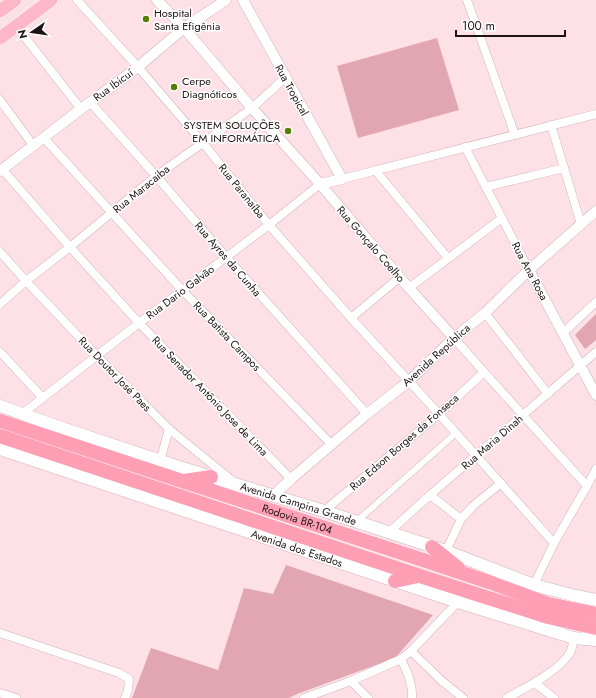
<svg xmlns="http://www.w3.org/2000/svg" width="596" height="698" font-family="Jost,sans-serif">
	<style>
		.green { fill: #e1a6b2 }
		.lines { fill: none; stroke-linecap: round; stroke-linejoin: round }
		.pedestrian-casing { stroke: #d3b1b7; stroke-width: 7 }
		.minor-casing { stroke: #d3b1b7; stroke-width: 9 }
		.tertiary-casing { stroke: #d3b1b7; stroke-width: 11 }
		.secondary-casing { stroke: #d3b1b7; stroke-width: 13 }
		.primary-casing { stroke: #fff; stroke-width: 14 }
		.trunk-casing { stroke: #fff; stroke-width: 15 }
		.pedestrian { stroke: #fff; stroke-width: 6 }
		.minor { stroke: #fff; stroke-width: 8 }
		.tertiary { stroke: #fff; stroke-width: 10 }
		.secondary { stroke: #fff; stroke-width: 12 }
		.primary { stroke: #feb7c8; stroke-width: 13 }
		.trunk { stroke: #fe9fb6; stroke-width: 14 }
		.poi-dot { fill: #567f00; stroke: #fff; stroke-width: 1.5 }
		.labels { text-anchor: middle; dominant-baseline: central; stroke-width: 3; stroke-linejoin: round; paint-order: stroke }
		.poi-label { font-size: 11px; fill: #1e1215; stroke: #fff; text-anchor: start }
		.street-label { font-size: 11px; fill: #1e1215; stroke: #fff }
	</style>
	<rect width="100%" height="100%" fill="#fde1e6"/>
	<g class="green">
		<path d="M437 38 459 110 358 138 337 66Z"/>
		<path d="M596 314V340L585 349 575 335Z"/>
		<path d="M286 565 433 615 395 658 297 694 289 698H132L151 648 218 670 244 588 273 594Z"/>
	</g>
	<g class="lines">
		<defs>
			<path id="pedestrian" d="M356 522 456 433"/>
			<g id="minor">
				<path d="M77 0 138 67 203 143 269 225 351 318 439 414 554 543"/>
				<path d="M467 0 515 135"/>
				<path d="M16 26 81 109"/>
				<path d="M0 100 33 145"/>
				<path d="M90 102 156 176 227 258 367 414"/>
				<path d="M551 125 581 224"/>
				<path d="M44 138 182 290 331 444"/>
				<path d="M465 147 529 270"/>
				<path d="M2 169 70 247 139 323 291 479"/>
				<path d="M375 170 448 258"/>
				<path d="M342 179 596 114"/>
				<path d="M486 187 564 168"/>
				<path d="M0 252 26 281 97 356 169 429 234 482"/>
				<path d="M409 288 502 218"/>
				<path d="M0 304 26 281 70 247 156 176 252 108 285 78"/>
				<path d="M485 313 548 394"/>
				<path d="M351 318 400 277"/>
				<path d="M563 333 596 302"/>
				<path d="M454 338 484 372 587 486"/>
				<path d="M0 352 43 398"/>
				<path d="M22 414 139 323 269 225 320 184"/>
				<path d="M160 461 169 429"/>
				<path d="M430 495 461 519"/>
				<path d="M324 511 439 414 484 372"/>
				<path d="M388 533 430 495 596 352"/>
				<path d="M446 551 461 519 473 506 501 483"/>
				<path d="M534 585 554 543 587 486 596 469"/>
				<path d="M0 633 119 673 129 679 128 690 125 698"/>
				<path d="M411 651 442 681 463 698"/>
				<path d="M401 659C407 672 413 684 412 698"/>
				<path d="M351 681 368 698"/>
				<path d="M535 683 554 698"/>
				<path d="M0 693 16 698"/>
				<path d="M304 698 351 681 401 659 411 651 458 602"/>
				<path d="M507 698C525 688 559 671 570 653 572 649 573 643 574 638"/>
			</g>
			<g id="tertiary">
				<path d="M157 0 184 28 252 108 320 184 409 288 454 338"/>
				<path d="M243 0 342 179 320 184"/>
				<path d="M0 171 81 109 138 67 184 28 226 0"/>
				<path d="M529 270 596 395"/>
				<path d="M273 496 291 479 367 414 409 381 454 338 485 313 529 270 596 211"/>
			</g>
			<g id="secondary">
				<path id="s1" d="M0 406 59 427 179 467 324 511 446 551 534 585 572 595 596 600"/>
				<path id="s2" d="M0 449 458 602 574 638 596 640"/>
			</g>
			<g id="primary">
				<path d="M0 11 15 0"/>
				<path d="M0 38 51 0"/>
			</g>
			<g id="trunk">
				<path id="s3" d="M0 421 182 481 420 559 489 582 549 604 596 614"/>
				<path d="M0 436 420 576 548 617 596 628"/>
				<path d="M184 481 211 477"/>
				<path d="M432 547 458 568"/>
				<path d="M395 581 418 576"/>
			</g>
		</defs>
		<use href="#pedestrian" class="pedestrian-casing"/>
		<use href="#minor" class="minor-casing"/>
		<use href="#tertiary" class="tertiary-casing"/>
		<use href="#secondary" class="secondary-casing"/>
		<use href="#primary" class="primary-casing"/>
		<use href="#trunk" class="trunk-casing"/>
		<use href="#pedestrian" class="pedestrian"/>
		<use href="#minor" class="minor"/>
		<use href="#tertiary" class="tertiary"/>
		<use href="#secondary" class="secondary"/>
		<use href="#primary" class="primary"/>
		<use href="#trunk" class="trunk"/>
	</g>
	<g class="poi-dot">
		<circle cx="146" cy="19" r="4"/>
		<circle cx="174" cy="87" r="4"/>
		<circle cx="288" cy="131" r="4"/>
	</g>
	<g class="labels">
		<g class="poi-label">
			<text x="154" y="13">Hospital<tspan x="154" dy="13">Santa Efigênia</tspan></text>
			<text x="182" y="81">Cerpe<tspan x="182" dy="13">Diagnóticos</tspan></text>
			<text x="280" y="125" text-anchor="end">SYSTEM SOLUÇÕES<tspan x="280" dy="13">EM INFORMÁTICA</tspan></text>
		</g>
		<g class="street-label">
			<text transform="translate(113 85) rotate(-36)">Rua Ibicuí</text>
			<text transform="translate(292 90) rotate(61)">Rua Tropical</text>
			<text transform="translate(141 189) rotate(-39)">Rua Maracaiba</text>
			<text transform="translate(242 191) rotate(51)">Rua Paranaíba</text>
			<text transform="translate(371 244) rotate(49)">Rua Gonçalo Coelho</text>
			<text transform="translate(228 259) rotate(49)">Rua Ayres da Cunha</text>
			<text transform="translate(530 271) rotate(62)">Rua Ana Rosa</text>
			<text transform="translate(180 292) rotate(-37)">Rua Dario Galvão</text>
			<text transform="translate(227 336) rotate(46)">Rua Batista Campos</text>
			<text transform="translate(436 355) rotate(-42)">Avenida República</text>
			<text transform="translate(115 374) rotate(46)">Rua Doutor José Paes</text>
			<text transform="translate(210 396) rotate(46)">Rua Senador Antônio Jose de Lima</text>
			<text transform="translate(404 442) rotate(-41)">Rua Edson Borges da Fonseca</text>
			<text transform="translate(492 442) rotate(-41)">Rua Maria Dinah</text>
			<text stroke="none"><textPath href="#s1" startOffset="314">Avenida Campina Grande</textPath></text>
			<text stroke="none"><textPath href="#s3" startOffset="313">Rodovia BR-104</textPath></text>
			<text stroke="none"><textPath href="#s2" startOffset="313">Avenida dos Estados</textPath></text>
		</g>
	</g>
	<g transform="translate(32 32) rotate(257)" stroke="#ffffff" stroke-width="3" paint-order="stroke">
	<path d="M0-3L7 15L0 10L-7 15Z" fill="#1e1215"/>
	<text y="-6" font-size="11" font-weight="bold" text-anchor="middle" fill="#1e1215">N</text>
	</g>
	<path d="M456 30v6h109v-6" fill="none" stroke="#1e1215" stroke-width="2"/>
	<text x="462" y="30" font-size="12" fill="#1e1215" stroke="#ffffff" stroke-width="3" paint-order="stroke">100 m</text>
</svg>
